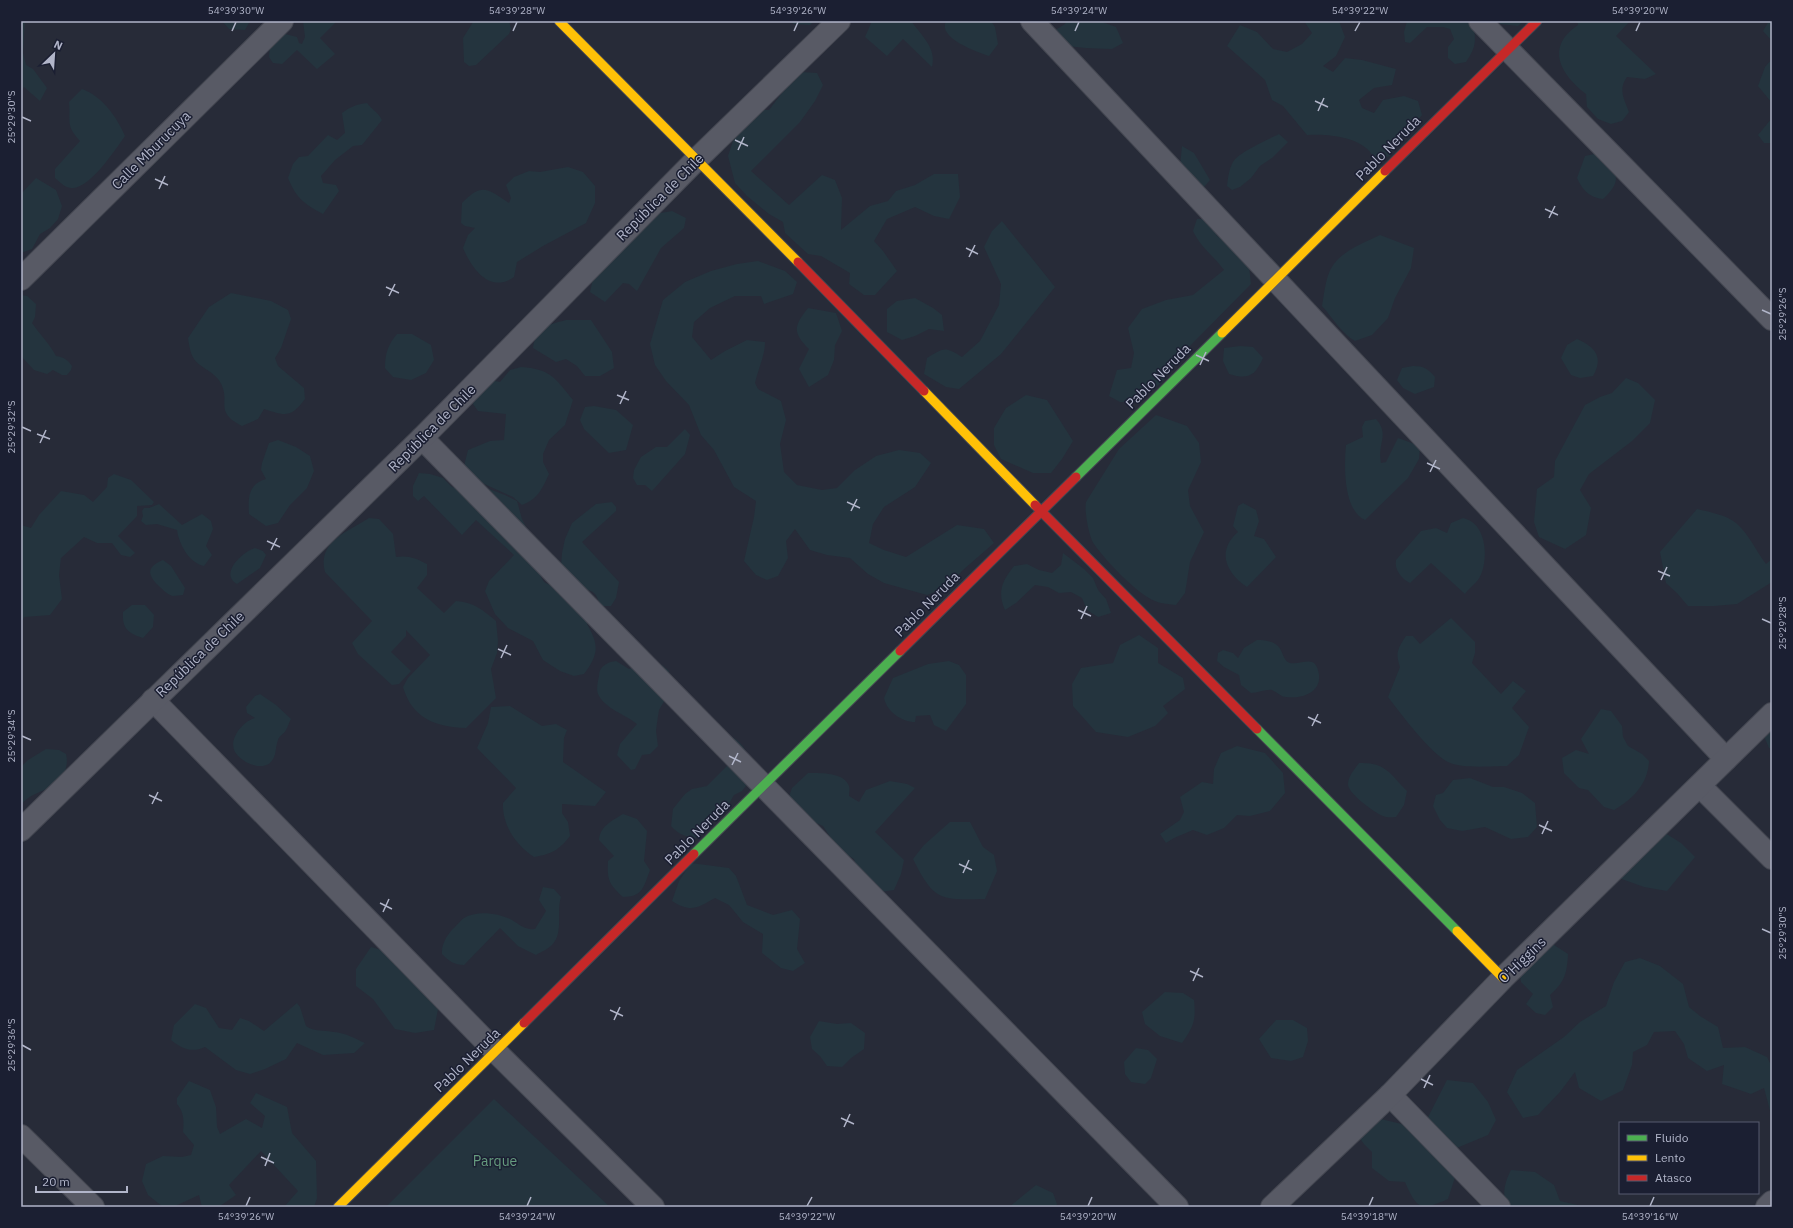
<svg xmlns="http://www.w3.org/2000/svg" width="1793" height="1228" font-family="'IBM Plex Sans',sans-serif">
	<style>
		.green { fill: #24343e }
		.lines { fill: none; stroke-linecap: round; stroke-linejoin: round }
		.street-casing { stroke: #444751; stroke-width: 24 }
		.fast-casing { stroke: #444751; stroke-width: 11 }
		.slow-casing { stroke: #444751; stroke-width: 11 }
		.jam-casing { stroke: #444751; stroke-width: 11 }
		.street { stroke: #585a65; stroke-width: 22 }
		.fast { stroke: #4caf50; stroke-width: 9 }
		.slow { stroke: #ffc107; stroke-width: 9 }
		.jam { stroke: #c62828; stroke-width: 9 }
		.ticks { fill: none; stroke: #b1b5c9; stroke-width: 1.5 }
		.labels { text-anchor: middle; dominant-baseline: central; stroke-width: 3; stroke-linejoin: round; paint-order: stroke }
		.street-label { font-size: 14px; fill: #b1b5c9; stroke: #1b1f32 }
		.park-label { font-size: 14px; fill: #669c7f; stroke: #1b1f32 }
		.neatline { fill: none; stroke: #b1b5c9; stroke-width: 1.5 }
		.ticks-label { font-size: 10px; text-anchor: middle; fill: #b1b5c9 }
	</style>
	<rect width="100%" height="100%" fill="#272b38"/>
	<g class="green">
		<path d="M21 21H25L23 53 26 65 33 69 47 88 40 101 24 87 21 90Z"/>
		<path d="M222 21H250L245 30 229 29Z"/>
		<path d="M303 21H337L320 38 335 54 317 69 297 50 282 64 273 63 269 57 270 45 281 33 297 37 299 43 302 44 305 37Z"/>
		<path d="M472 21H509L511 29 509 34 476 65 469 66 464 62 463 38 473 22Z"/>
		<path d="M789 21H814L810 25 794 24Z"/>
		<path d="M872 21H911C921 35 937 48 932 67L903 39 887 56 865 37Z"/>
		<path d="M946 21H991L995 27 998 44 989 56C977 52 937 38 946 21Z"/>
		<path d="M1066 21H1089L1091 23 1102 22 1116 27 1123 43 1112 49 1086 48 1066 46 1055 39 1057 29 1065 24Z"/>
		<path d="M1304 21H1339L1345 37 1336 56 1323 66 1333 72 1345 58 1362 60 1396 69 1392 85 1374 88 1359 100 1362 108 1374 113 1383 100 1404 96 1418 101 1422 115 1409 131 1397 139 1390 156 1377 160C1373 156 1370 151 1366 148 1352 136 1324 134 1307 135L1283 106 1272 100 1265 80 1227 46 1240 25 1257 32 1273 49 1287 52 1302 44 1312 33Z"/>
		<path d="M1407 21H1473C1476 40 1477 46 1466 62L1455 64 1448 58V47L1454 39 1450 29 1443 27H1427L1410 43 1405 42 1404 32Z"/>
		<path d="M1499 21H1523L1518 26 1500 24Z"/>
		<path d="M1577 21H1630L1616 36 1656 74 1645 79 1627 77C1618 89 1624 99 1629 112L1622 121 1611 124 1598 119 1587 107 1586 94C1560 74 1545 47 1578 25Z"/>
		<path d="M1769 21H1772V41L1763 31Z"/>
		<path d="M1772 59V103L1758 86 1765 67Z"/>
		<path d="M801 72 817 73 823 85 815 101 800 122 751 171 789 205 822 175 835 180 842 198 841 230 870 206 888 201 896 191 915 185 934 174H958L960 197 949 219 934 216 915 207 887 219 874 241 883 251 897 271 875 295H864L849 284 850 273 821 256 808 254 785 233 783 222 769 214 747 196 735 183 728 156 737 129 757 110H769L788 85Z"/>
		<path d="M82 89C102 96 117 117 125 136 115 150 91 187 73 188 66 189 60 182 55 178V169L80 141C65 124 71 123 69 102Z"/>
		<path d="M367 103C372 110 377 111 382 120L362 145 353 146 335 160 321 176 323 183 336 185 339 191 323 214C303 203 297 199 288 178L293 164 299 157 308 156 328 135 337 140 345 133 342 113C350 107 357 104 367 103Z"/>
		<path d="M1772 118V143H1764L1758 135Z"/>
		<path d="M1279 134 1288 142 1272 158 1260 166 1251 178 1240 187 1232 190 1227 186C1228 178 1229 169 1233 162 1237 153 1269 139 1279 134Z"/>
		<path d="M1182 146 1194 153 1210 180 1204 187 1200 188 1180 166Z"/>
		<path d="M1599 153C1616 171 1625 179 1603 199 1589 198 1582 189 1577 178L1585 156Z"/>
		<path d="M568 167 583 172 595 186V203L586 223 543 246 517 262 514 277C490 294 472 269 463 248L468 235 475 228 465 226 461 223 462 203C482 182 488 189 509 203L511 198 506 185 514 177 529 171 540 172Z"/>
		<path d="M36 178 56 190 62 206 58 219 50 228 40 234 32 249 21 253V194Z"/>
		<path d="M672 211 686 218 684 228 661 248 637 291 629 284 623 283 605 302 590 292 593 279 655 214Z"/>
		<path d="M1197 219H1209L1217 236 1236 247 1249 266 1251 284 1183 353 1162 382 1137 402H1120L1109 396 1117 370 1131 368 1134 353 1128 328 1142 309 1166 300 1193 295 1224 270C1214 256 1201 248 1193 231Z"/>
		<path d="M1002 221 1055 287 1001 354 959 389 946 387 924 374 927 358C944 348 944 346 962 357L980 341 999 305 1001 284 984 247 992 231Z"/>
		<path d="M1380 235 1414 248 1411 268 1395 298 1388 318 1372 335 1355 341C1341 333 1333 318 1322 306 1324 295 1325 283 1329 273 1337 252 1362 244 1380 235Z"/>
		<path d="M758 261 785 271 797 282 793 294 764 304 761 296H735L710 308 694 322 692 337 711 360 725 351 747 340 765 342C765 356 758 369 755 383L758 389 781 401 786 420 780 444 784 472 797 485 822 490 837 488 855 470 876 456 899 450 920 453 931 463 915 487 884 507 873 524 869 543 884 550 906 557 957 525 984 529 994 543 963 570 948 586 927 595 884 583 868 574 850 558 827 555 810 550 795 529 786 541 788 558 778 576 767 580 756 575 744 561 754 517 756 501 734 487 714 450 701 435 689 405 666 381 655 365 650 344 663 300 685 282 711 271 737 264Z"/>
		<path d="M231 293 271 301 288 310 291 319 281 348 275 358 278 366 304 388 305 399C291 418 285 416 264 409L258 419 242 426C211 410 234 401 218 379 212 371 198 366 194 359 190 353 189 344 188 338L209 307Z"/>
		<path d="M21 295 27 296 36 304 35 317 32 323C40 335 50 344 56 356 64 357 68 360 72 366L71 370 67 375H62L53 370 47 374 34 370 21 356Z"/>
		<path d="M915 298 933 308 942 315 944 331 929 329 915 336 902 340 887 332V309L897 301Z"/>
		<path d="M808 308 836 313 842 331 835 345 834 360 828 375 809 387 799 369 809 349C792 332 794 326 808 308Z"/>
		<path d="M566 320H591L612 352 614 368 600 376H585L577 366 566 359 556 362 533 348C536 326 548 325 566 320Z"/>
		<path d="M397 334H412L431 345 434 360 426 373 411 380 393 377 385 368C385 353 388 345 397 334Z"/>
		<path d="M1577 339C1595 347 1604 357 1593 376L1580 378 1571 375 1561 358 1567 345Z"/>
		<path d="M1240 346 1253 347 1263 358C1255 376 1248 380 1229 374L1223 361 1224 348Z"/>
		<path d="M1413 366C1424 366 1428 369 1435 377L1434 387 1415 394 1403 388 1397 380 1402 368Z"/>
		<path d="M521 367C551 369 555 378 573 400L565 425 549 440 543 454V462L549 474C542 489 538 499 522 505L513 497 480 482 463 470 468 450 490 441 504 440 506 414 478 411 473 404 478 392 490 380 500 382 510 370Z"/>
		<path d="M1626 378 1638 383 1655 400 1650 423 1632 441 1589 474 1580 490 1591 508 1586 535 1565 549 1539 537 1534 522 1537 489 1554 477 1555 461 1585 405 1600 397 1612 393Z"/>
		<path d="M1026 395 1047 400 1073 441 1062 459 1051 473H1033L1001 459 994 445V428L1006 408Z"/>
		<path d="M594 406 616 410 633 425 626 450 609 453 584 429 580 420 585 407Z"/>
		<path d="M1156 415 1187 426 1199 443 1201 462 1188 490 1190 506 1204 532 1190 562 1185 593 1176 605C1170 604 1161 604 1155 601 1137 594 1105 560 1094 544 1089 537 1084 510 1086 502L1119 449Z"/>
		<path d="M1376 419C1390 435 1377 443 1381 463L1386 462 1398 438 1420 446 1419 459 1408 478 1365 520C1343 510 1344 466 1346 445L1363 437 1362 427 1365 421Z"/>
		<path d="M685 429 690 435 685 454 652 491 645 485H637L633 478 634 470 641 457 656 447H667Z"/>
		<path d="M278 440 296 447 310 456 314 471 307 488 290 505 278 523 266 526 249 514C248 498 248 484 266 479L261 470 262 463 269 443Z"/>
		<path d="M419 473 430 474 443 478 452 487 459 489 481 486 505 495 517 501 522 519 530 535 532 561 544 582 559 590 562 553 565 539 572 523 596 504 612 502 616 507V511L582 542 619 582 616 598 611 606H600C596 592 594 590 579 589L592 594C596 606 591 613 587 624 599 645 599 654 584 674L574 676 560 671 543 660 533 641 508 628 495 614 485 591 489 581 514 555 476 520 462 535 424 496 418 501 413 496V486Z"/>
		<path d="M114 474 131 480 154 502 152 505 137 506V516L118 536 135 553 130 557 121 555 112 543H97L84 537 61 558 59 575 62 599 50 615 24 617 21 624V525L31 528 39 515 61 491 84 495 93 502 107 487 108 478Z"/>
		<path d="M1243 503 1256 510 1259 521 1254 536 1264 539 1276 557 1247 587C1226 573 1216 551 1238 532L1233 526 1238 506Z"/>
		<path d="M159 504 182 525 202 514 211 521 213 529 206 546 212 555 204 566C189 563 179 544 177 530L157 524 146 525 141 521 143 516 142 511 144 508H149Z"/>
		<path d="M1697 509C1710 512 1726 515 1736 523 1749 534 1756 551 1766 564L1772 559V582L1737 604 1714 606H1688L1677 593 1666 583 1660 552Z"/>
		<path d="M369 518 379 519 393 534 396 557C408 555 416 558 427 564V575L417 588 444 613 456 601C473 602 483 610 496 621L498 641 497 653 491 669 496 698 466 728C435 727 412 718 403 687L408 678 430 655 406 630V636L391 652 411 671 399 684 392 685 358 654 352 643 372 621 325 572C317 541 348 532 369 518Z"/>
		<path d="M1463 518C1466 519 1470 520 1472 522 1488 533 1488 566 1478 580 1474 585 1468 589 1465 594L1431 563 1410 583C1402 579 1394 570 1396 560L1421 531 1436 528 1447 533 1451 523Z"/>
		<path d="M255 548 263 551 266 555 260 568 237 584C219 574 242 552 255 548Z"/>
		<path d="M1063 553 1084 569 1093 578 1098 590 1106 599 1111 613 1098 617 1087 610 1082 598 1071 592 1059 593 1048 587 1035 585 1016 603 1005 610C997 592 1002 581 1014 566L1027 564 1039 570 1052 573 1061 565Z"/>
		<path d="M163 560 171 566 185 588 183 595C180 595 176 596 173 596 168 595 163 590 160 587 147 575 146 567 163 560Z"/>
		<path d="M132 605H145L154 615 153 627 143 638C128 633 122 629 123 612Z"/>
		<path d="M1451 618 1475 642V653L1472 663 1501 694 1513 681 1526 691 1512 708 1529 727 1519 755 1507 766C1492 766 1461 769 1448 762 1430 753 1401 714 1388 697L1400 667C1395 653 1398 648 1406 636H1413L1420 644Z"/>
		<path d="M1139 635 1158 648V663L1183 678 1185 689 1163 706 1168 713 1155 726 1128 737 1096 732 1073 706 1072 684 1081 668 1113 663 1120 645Z"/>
		<path d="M1257 640C1265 640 1272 641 1278 646 1283 651 1283 661 1290 663 1304 665 1316 653 1319 675 1321 693 1301 699 1286 697 1281 697 1277 692 1272 690 1267 689 1257 693 1251 693L1241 685 1239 675 1224 667 1217 661 1218 653 1223 650 1233 653 1238 658 1244 648Z"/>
		<path d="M647 660 662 665 669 671 666 698 659 710 657 723 656 731 658 746 650 754 642 755 635 769 631 770 617 755 620 744 637 724C625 714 605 709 598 694 596 689 598 681 599 676 599 666 608 662 616 661L629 669Z"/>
		<path d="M949 661 959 665 966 675V704L946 731 934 725 930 715 916 716 915 722C902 722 887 712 884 698L893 678 928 664Z"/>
		<path d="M260 694 276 705 291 719C289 722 288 727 286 730 284 734 279 736 278 740 275 747 277 757 270 763 260 771 241 762 235 752 228 739 243 721 255 718L247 713 246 707 255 696Z"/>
		<path d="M510 706 542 726 556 724 567 730 564 738 563 762 606 792 595 806 562 804V813L568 822 570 836C559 850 552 854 534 857 516 845 502 825 503 803L516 788 477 748 488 723 491 707Z"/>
		<path d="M1601 709 1611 711 1622 726 1623 737 1628 746 1642 754 1649 761C1648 784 1633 799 1614 810L1604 807 1588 790 1579 788 1564 773 1562 758 1576 750 1589 754 1581 739Z"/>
		<path d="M1772 726V748H1769L1764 736Z"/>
		<path d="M713 727C743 741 748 745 752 778L742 791 734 795 727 807 718 813 698 838C686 837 679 835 671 826L673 809 685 794 692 789 707 786 728 765Z"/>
		<path d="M1237 746 1265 753 1283 773 1285 793 1270 811 1250 816 1237 815 1224 828 1207 835 1193 830 1174 838 1166 843 1160 834 1180 820 1184 812 1180 797 1202 782 1213 784 1214 769 1221 753Z"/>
		<path d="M46 749 59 750 66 754C69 765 64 780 53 786 42 792 29 794 21 805V767L28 760Z"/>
		<path d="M1359 763C1386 762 1390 774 1407 791L1404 805 1396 817C1392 817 1387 818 1383 816 1375 813 1349 794 1348 785 1348 776 1354 770 1359 763Z"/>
		<path d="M808 773C820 773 844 772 849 786 850 789 849 793 849 796L859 802 866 790 890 781 907 784 915 788 875 832 904 860 901 874 894 890 880 892 856 868 854 859 839 850 823 826 807 819 789 797 792 788Z"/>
		<path d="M1470 778 1493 787H1504L1522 793 1535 803 1537 827 1528 837 1511 839 1485 827 1462 831 1447 828 1440 820 1433 806 1436 795 1443 793 1453 780Z"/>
		<path d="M623 814 637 819 647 831 644 861 650 870C644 886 643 897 623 897 609 884 607 880 608 861L614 856 599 840C600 826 612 821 623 814Z"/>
		<path d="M950 822H970L983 847 994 855 997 871 985 899C940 900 934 901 913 859L924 845Z"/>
		<path d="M1657 828 1681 843 1695 857 1667 891 1644 887 1619 878 1614 854 1630 837Z"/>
		<path d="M691 863 729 868 736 876 747 905 773 915 792 910 800 919 797 949 805 963 793 971 781 968 762 953 763 934 743 922 729 905 715 898C697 908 691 913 672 901L679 881Z"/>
		<path d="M543 887 554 889 561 897C556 911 564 933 552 945 548 949 541 952 536 955L518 946 500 928 464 965C454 965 449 961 442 954 441 944 448 933 455 927 458 924 461 920 464 918 477 910 499 913 512 920 520 925 525 930 535 929L546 911 539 900Z"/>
		<path d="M1551 943 1568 954C1567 973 1565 982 1550 995L1553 1007 1545 1015 1536 1013 1526 1004 1533 994 1521 982 1519 971Z"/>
		<path d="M371 947 389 952 419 989 438 1009 434 1030 415 1033 395 1029 373 999 356 986V969Z"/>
		<path d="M1640 958 1660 966 1683 984 1689 1007 1700 1016 1718 1027 1723 1048 1745 1047 1767 1057 1772 1067V1118L1764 1088 1751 1094 1722 1084 1724 1065 1707 1071 1688 1058 1684 1044 1675 1031 1654 1032 1647 1045 1633 1052 1632 1065 1623 1090 1601 1101 1579 1088 1575 1072 1560 1092 1538 1115 1523 1118 1507 1092 1517 1070 1564 1037 1580 1022 1606 1006 1614 982 1625 962Z"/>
		<path d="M1165 992 1183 993 1194 1000C1196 1020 1194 1026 1182 1043L1160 1036 1145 1024 1142 1012Z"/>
		<path d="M297 1003 300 1007 306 1026C315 1032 323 1030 334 1032 345 1033 354 1038 365 1043L354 1053 323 1055 297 1043 286 1059 265 1069 250 1074 236 1070 205 1047C192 1053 182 1049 171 1040L174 1025 195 1004 206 1008 219 1028 232 1030 240 1018 249 1021 264 1031Z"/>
		<path d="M1276 1020H1293L1307 1028 1308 1041 1303 1057 1291 1061 1271 1058 1259 1039Z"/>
		<path d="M819 1021 837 1024 851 1023 865 1033 864 1049 851 1058 842 1067 827 1066 820 1056 812 1049 810 1037Z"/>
		<path d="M1136 1048 1148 1050 1157 1059 1151 1078 1145 1084 1131 1082 1125 1074 1124 1062Z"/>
		<path d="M1447 1080 1473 1083 1488 1102 1496 1120 1488 1135 1447 1152 1457 1171 1448 1199C1421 1211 1417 1210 1405 1182L1389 1181 1372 1168V1152L1364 1144 1348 1122 1359 1110 1381 1119 1422 1129Z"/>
		<path d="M189 1081 210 1090 216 1107 217 1127 220 1134 246 1119 262 1128 265 1116 250 1103 256 1093 287 1107 292 1133 316 1161 317 1198 314 1207H284L298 1191 261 1151 229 1185 236 1195 220 1206 221 1207H202L199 1195 173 1207H163L148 1195 142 1181 146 1164 163 1156 182 1157 191 1155 194 1145 183 1132C184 1121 184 1112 177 1104V1098Z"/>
		<path d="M494 1099 610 1207H386Z"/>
		<path d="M1511 1170 1535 1172 1554 1185 1560 1201 1586 1207H1508C1501 1196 1505 1181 1511 1170Z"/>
		<path d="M1036 1185 1053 1193 1057 1204 1056 1207H1009Z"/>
	</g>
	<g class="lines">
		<defs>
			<g id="street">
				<path d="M1032 21 1726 759"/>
				<path d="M1480 21 1772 319"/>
				<path d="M21 279 282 21"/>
				<path d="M422 438 1177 1207"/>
				<path d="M153 700 496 1052 653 1207"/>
				<path d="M1700 786 1772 858"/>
				<path d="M21 830 422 438 697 159 839 21"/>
				<path d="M1390 1095 1499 1207"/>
				<path d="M21 1136 93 1207"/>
				<path d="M1272 1207 1390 1095 1503 978 1772 714"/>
				<path d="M1767 1207 1772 1202"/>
			</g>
			<g id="fast">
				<path d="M1076 477 1222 333"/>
				<path d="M1257 729 1457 931"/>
				<path d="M694 854 900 651"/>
			</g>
			<g id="slow">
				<path d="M559 21 798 262"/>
				<path d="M1222 333 1385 171"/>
				<path d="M924 391 1035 505"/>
				<path d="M1457 931 1503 978"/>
				<path d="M338 1207 524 1023"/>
			</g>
			<g id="jam">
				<path d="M1385 171 1537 21"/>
				<path d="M798 262 924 391"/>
				<path d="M1035 505 1257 729"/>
				<path d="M900 651 1076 477"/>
				<path d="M524 1023 694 854"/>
			</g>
		</defs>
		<use href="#street" class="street-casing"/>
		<use href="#fast" class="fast-casing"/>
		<use href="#slow" class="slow-casing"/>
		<use href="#jam" class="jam-casing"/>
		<use href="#street" class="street"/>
		<use href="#fast" class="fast"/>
		<use href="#slow" class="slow"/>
		<use href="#jam" class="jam"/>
	</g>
	<path class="ticks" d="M232 31 236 22M513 31 517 22M794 31 798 22M1075 31 1079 22M1355 31 1360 22M1636 31 1640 22M1315 101 1328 107M1318 111 1324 98M22 117 31 121M735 140 748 146M738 150 744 137M155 179 168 185M159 189 165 176M1545 209 1558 215M1549 218 1555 206M966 248 978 254M969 257 975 245M386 287 399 293M389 296 395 284M1762 310 1771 314M1196 355 1209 361M1200 365 1206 352M617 395 629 400M620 404 626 391M22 427 31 431M37 434 50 439M40 443 46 430M1427 463 1440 469M1430 472 1436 460M847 502 860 508M851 511 857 499M267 541 280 547M271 550 277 538M1658 571 1670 576M1661 580 1667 567M1078 610 1091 616M1081 619 1087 606M1762 619 1771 623M498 649 511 655M501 658 507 645M1308 717 1321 723M1312 726 1318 714M22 736 31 740M729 756 741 762M732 765 738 753M149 795 162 801M152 804 158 792M1539 825 1552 831M1542 834 1548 821M959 864 972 870M963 873 969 860M380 903 392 909M383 912 389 899M1762 929 1771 933M1190 971 1203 977M1193 981 1199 968M610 1010 623 1016M614 1020 620 1007M22 1045 31 1050M1421 1079 1433 1085M1424 1088 1430 1075M841 1118 854 1124M844 1127 850 1114M261 1157 274 1163M265 1166 270 1153M246 1206 250 1197M527 1206 531 1197M807 1206 812 1197M1088 1206 1092 1197M1369 1206 1373 1197M1650 1206 1654 1197"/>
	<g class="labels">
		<g class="street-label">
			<text transform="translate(1388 148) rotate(-45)">Pablo Neruda</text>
			<text transform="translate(151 150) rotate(-45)">Calle Mburucuya</text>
			<text transform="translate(660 197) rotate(-45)">República de Chile</text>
			<text transform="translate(1158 376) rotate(-45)">Pablo Neruda</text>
			<text transform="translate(432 428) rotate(-45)">República de Chile</text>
			<text transform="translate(927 604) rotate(-45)">Pablo Neruda</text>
			<text transform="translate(200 654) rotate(-44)">República de Chile</text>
			<text transform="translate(697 832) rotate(-45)">Pablo Neruda</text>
			<text transform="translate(1522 960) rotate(-44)">O'Higgins</text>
			<text transform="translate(467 1060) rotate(-44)">Pablo Neruda</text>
		</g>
		<g class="park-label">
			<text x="495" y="1161">Parque</text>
		</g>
	</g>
	<rect width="1793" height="1228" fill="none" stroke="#1b1f32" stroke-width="44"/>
	<rect x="1619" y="1122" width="140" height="72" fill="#1b1f32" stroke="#575b6e"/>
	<rect x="1627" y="1135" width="20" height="6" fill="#4caf50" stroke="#575b6e"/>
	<text x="1655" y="1142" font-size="12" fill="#b1b5c9">Fluido</text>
	<rect x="1627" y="1155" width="20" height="6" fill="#ffc107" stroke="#575b6e"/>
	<text x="1655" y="1162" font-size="12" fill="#b1b5c9">Lento</text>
	<rect x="1627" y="1175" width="20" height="6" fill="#c62828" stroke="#575b6e"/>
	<text x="1655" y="1182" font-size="12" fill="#b1b5c9">Atasco</text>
	<g transform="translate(54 54) rotate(25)" stroke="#1b1f32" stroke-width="3" paint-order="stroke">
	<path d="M0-3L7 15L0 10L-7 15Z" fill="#b1b5c9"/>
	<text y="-6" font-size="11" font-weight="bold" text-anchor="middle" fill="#b1b5c9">N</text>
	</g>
	<path d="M36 1186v6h91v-6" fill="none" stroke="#b1b5c9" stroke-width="2"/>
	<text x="42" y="1186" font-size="12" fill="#b1b5c9" stroke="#1b1f32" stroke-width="3" paint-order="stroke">20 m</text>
	<rect x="22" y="22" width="1749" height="1184" class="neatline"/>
	<g class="ticks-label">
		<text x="236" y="14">54°39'30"W</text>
		<text x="517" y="14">54°39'28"W</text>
		<text x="798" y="14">54°39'26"W</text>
		<text x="1079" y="14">54°39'24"W</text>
		<text x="1360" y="14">54°39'22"W</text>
		<text x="1640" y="14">54°39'20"W</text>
		<text transform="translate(11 117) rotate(-90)" y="4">25°29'30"S</text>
		<text transform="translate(1782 314) rotate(-90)" y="4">25°29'26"S</text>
		<text transform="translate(11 427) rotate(-90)" y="4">25°29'32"S</text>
		<text transform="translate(1782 623) rotate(-90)" y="4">25°29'28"S</text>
		<text transform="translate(11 736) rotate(-90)" y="4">25°29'34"S</text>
		<text transform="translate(1782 933) rotate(-90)" y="4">25°29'30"S</text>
		<text transform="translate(11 1045) rotate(-90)" y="4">25°29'36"S</text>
		<text x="246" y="1220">54°39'26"W</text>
		<text x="527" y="1220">54°39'24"W</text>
		<text x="807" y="1220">54°39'22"W</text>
		<text x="1088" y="1220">54°39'20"W</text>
		<text x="1369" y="1220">54°39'18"W</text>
		<text x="1650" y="1220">54°39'16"W</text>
	</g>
</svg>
